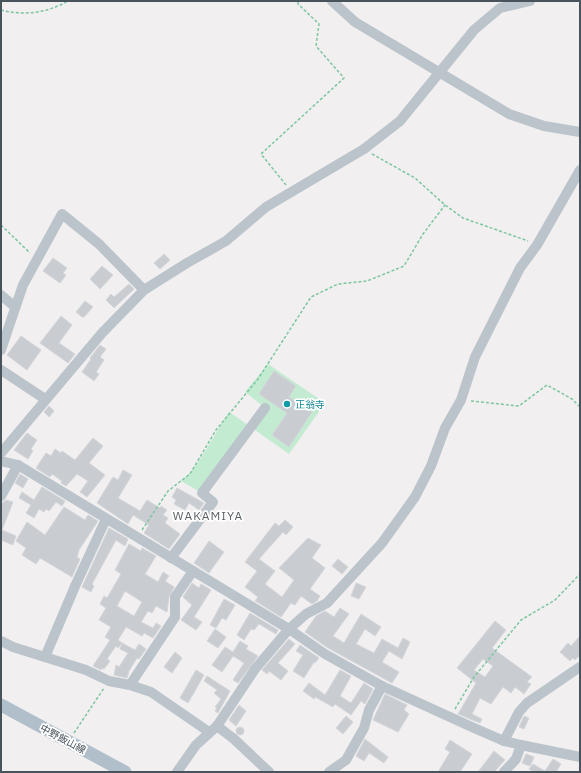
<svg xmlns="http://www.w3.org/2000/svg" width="581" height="773" font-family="'IBM Plex Sans','Noto Sans JP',sans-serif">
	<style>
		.green { fill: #c2ebd1 }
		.building { fill: #c9ccd1; stroke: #d4d6da; fill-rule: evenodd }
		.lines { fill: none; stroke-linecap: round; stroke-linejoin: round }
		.path { stroke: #7cc6a0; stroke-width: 1.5; stroke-dasharray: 3 2; stroke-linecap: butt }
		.minor { stroke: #bcc4cb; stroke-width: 10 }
		.major { stroke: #b1bfcb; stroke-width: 13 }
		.culture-dot { fill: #0f9aa8; stroke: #fff; stroke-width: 1.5 }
		.labels { text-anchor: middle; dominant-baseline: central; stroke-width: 3.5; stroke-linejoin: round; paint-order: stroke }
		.culture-label { font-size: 10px; fill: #0d838f; stroke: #fff; text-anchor: start }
		.street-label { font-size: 10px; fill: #49535b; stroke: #fff }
		.quarter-label { font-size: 12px; letter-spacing: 1px; fill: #5c6063; stroke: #fff }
	</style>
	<rect width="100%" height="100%" fill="#f1efef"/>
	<path class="green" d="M268 364 325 403 289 454 251 427 202 493 181 481C199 468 215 432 229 412L251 427 265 408 245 392Z"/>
	<g class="building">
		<path d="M164 254 170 260 160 269 154 263Z"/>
		<path d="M53 258 67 268 63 273 66 275 60 283 43 271Z"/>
		<path d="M102 266 113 275 100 289 90 279Z"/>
		<path d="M129 284 134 289 114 308 106 300 111 294 114 297Z"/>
		<path d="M85 301 93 307 84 317H82L76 312Z"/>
		<path d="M61 316 72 325 59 343 75 354 68 363 40 343Z"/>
		<path d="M21 336 41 350 27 370 7 355Z"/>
		<path d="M100 345 106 349 100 357 104 360 96 372 99 374 94 381 82 372 91 359 90 358Z"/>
		<path d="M274 371 296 386 289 397 312 412 289 447 272 435 287 413 259 394Z"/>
		<path d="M49 406 54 411 49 417 44 412Z"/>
		<path d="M27 433 37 440 31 449 33 451 28 459 14 450Z"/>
		<path d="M93 438 103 446 89 463 105 475 87 497 80 492 88 481 77 474 66 486 61 483 62 481 52 474 50 477 36 468 46 453 51 456 55 449 61 453 62 451 75 460Z"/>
		<path d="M123 470 132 475 118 498 140 511 147 500 160 508 161 506 167 510 163 515 168 518 165 523 180 534 169 549 144 533 149 525 133 515 128 524 97 503 113 477 118 480Z"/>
		<path d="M20 474 28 479 23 488 15 483Z"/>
		<path d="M42 487 65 501 62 506 56 502 49 511 46 509 44 512 39 509 34 518 26 513 31 505 19 498 22 492 34 500Z"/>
		<path d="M177 488 204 503 199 510 189 503 185 510 174 504 176 500 172 497Z"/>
		<path d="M6 500 13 502 2 530 16 536 13 545 1 540V504Z"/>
		<path d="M64 507 85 520 88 515 98 521 79 550 77 557 80 559 72 577 40 558 36 564 22 555 26 548 16 541 27 522 45 535Z"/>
		<path d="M285 520 293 527 286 535 283 532 259 559 275 571 265 584 282 597 294 580 279 568 308 538 321 545 312 558 325 568 310 589 320 596 317 601 312 604 301 596 295 605 291 603 281 617 257 602 255 601 258 597 245 587 257 571 245 562 275 523 279 526Z"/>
		<path d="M109 528 128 539 125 546 116 540 92 584 94 586 91 592 82 587Z"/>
		<path d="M209 541 224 552 209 573 194 563Z"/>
		<path d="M129 544 141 551 142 548 156 556 145 574 158 582 163 572 169 576 165 581 174 587 169 597 167 612 156 606 152 613 148 611 141 622 153 628 156 623 161 626 153 638 144 633 142 636 126 627 118 640 122 643 118 648 116 646 107 659 110 661 104 669 102 668 101 670 93 666 110 640 105 637 111 627 99 620 106 608 100 604 104 596 107 598 121 574 115 570ZM125 591 142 602 134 616 117 606Z"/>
		<path d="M338 559 348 567 342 574 332 566Z"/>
		<path d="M192 583 199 588 201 584 211 590 194 617 202 622 196 630 181 620 192 605 183 597Z"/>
		<path d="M356 583 366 587 359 599 351 596Z"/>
		<path d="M224 599 235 605 226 620 222 618 216 628 210 625Z"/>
		<path d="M340 608 349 614 333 636 344 643 361 614 381 627 375 636 365 629 356 644 374 653 382 639 398 648 403 638 410 642 402 659 389 651 382 662 399 672 392 683 328 648 305 632 316 616 325 611 334 617Z"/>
		<path d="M250 613 278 630 276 634 259 624 254 630 251 629 244 640 237 635Z"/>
		<path d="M495 621 506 630 492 648 532 677 527 682 531 684 524 694 515 687 511 693 503 687 491 704 480 698 472 714 482 719 480 723 458 714 476 683 457 668ZM483 659 493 666 485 677 474 670Z"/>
		<path d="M215 629 226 637 218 648 207 641Z"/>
		<path d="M580 636V655L575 660 573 658 570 661 560 652 568 643 571 646Z"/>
		<path d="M289 639 295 644 278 663 288 671 281 680 269 671 267 674 262 670Z"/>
		<path d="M240 641 248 646 246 649 258 656 238 683 233 680 244 663 233 656 222 672 212 665 225 647 233 652Z"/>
		<path d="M122 643 135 650 139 644 146 649 139 659 137 658 129 671 127 678 114 675 116 665 119 667 128 653 120 649Z"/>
		<path d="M300 645 319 658 315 663 314 662 304 678 293 671 303 655 296 651Z"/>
		<path d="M175 652 182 658 172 673 164 667Z"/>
		<path d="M196 670 204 675 188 703 180 698Z"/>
		<path d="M340 670 351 676 340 696 351 703 364 683 373 689 365 704 361 701 351 715 335 704 333 707 315 697 314 699 303 691 309 683 325 695Z"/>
		<path d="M207 676 230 691 218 713 215 711 217 708 215 707 221 699 214 693 217 690 204 681Z"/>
		<path d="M385 694 407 705 404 710 409 714 398 732 373 720Z"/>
		<path d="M239 705 246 711 236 726 229 720Z"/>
		<path d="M346 716 353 722 343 734 336 728Z"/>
		<path d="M524 716 529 718 524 729 519 727Z"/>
		<circle cx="240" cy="731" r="4"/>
		<path d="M365 739 388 757 384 763 369 753 364 761 356 756Z"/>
		<path d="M450 740 472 754 460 772H438L450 752 445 749Z"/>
		<path d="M494 751 505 760 494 772H478Z"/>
		<path d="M526 754 534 757 530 766 522 763Z"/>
		<path d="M553 759 561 764 556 772H534L529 769 533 764 545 771Z"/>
	</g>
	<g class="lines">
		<g class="path">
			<path d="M1 10C24 16 47 13 68 1"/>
			<path d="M372 154 415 178 445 205 463 218 528 241"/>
			<path d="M286 185 261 154 344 78 316 46 319 24 298 4V1"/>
			<path d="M1 225 30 253"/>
			<path d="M471 401 519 406 547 385 572 399 580 407"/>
			<path d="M142 530 168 491 190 474 216 430 258 379 311 297 338 284 367 281 404 266 423 234 445 205"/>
			<path d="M455 709 474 677 521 620 555 600 580 574"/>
			<path d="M74 733 104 688"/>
		</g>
		<g class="minor">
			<path d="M332 1 355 22 509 114 544 126 580 132"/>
			<path d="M1 295 15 307"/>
			<path d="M1 350 23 285 62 214 99 244 144 290"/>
			<path d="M1 370 45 399"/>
			<path d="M1 453 102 333 144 290 187 263 226 241 266 207 364 149 400 121 474 30 500 8 530 1"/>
			<path d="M1 461 18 465 289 629 325 654 382 686 474 728 504 741 521 745 580 757"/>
			<path d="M1 496 18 465"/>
			<path d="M171 558 213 502 202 493 265 408"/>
			<path d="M1 641 13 647 86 670 109 681 130 685 151 692 209 732"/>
			<path d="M45 657 76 584 106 519"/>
			<path d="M130 685 175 617V597L193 571"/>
			<path d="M217 726 234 739 269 772"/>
			<path d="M504 741 519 712 527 703 580 667"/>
			<path d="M177 772 196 745 217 726 255 669 289 629 306 614 327 603 382 543 415 497 431 466 445 428 461 400 475 357 520 268 537 245 580 170"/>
			<path d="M329 772 346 760 364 728 369 710 382 686"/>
			<path d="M504 772 516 759 521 745"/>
		</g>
		<path class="major" d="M1 705 125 772"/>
	</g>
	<circle class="culture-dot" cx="287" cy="404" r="4"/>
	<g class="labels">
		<g class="culture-label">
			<text x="295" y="404">正翁寺</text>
		</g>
		<g class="street-label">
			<text transform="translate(63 739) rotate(28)">中野飯山線</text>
		</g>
		<g class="quarter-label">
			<text x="208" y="515">WAKAMIYA</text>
		</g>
	</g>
	<rect width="581" height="773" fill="none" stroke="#49535b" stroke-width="4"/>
</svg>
